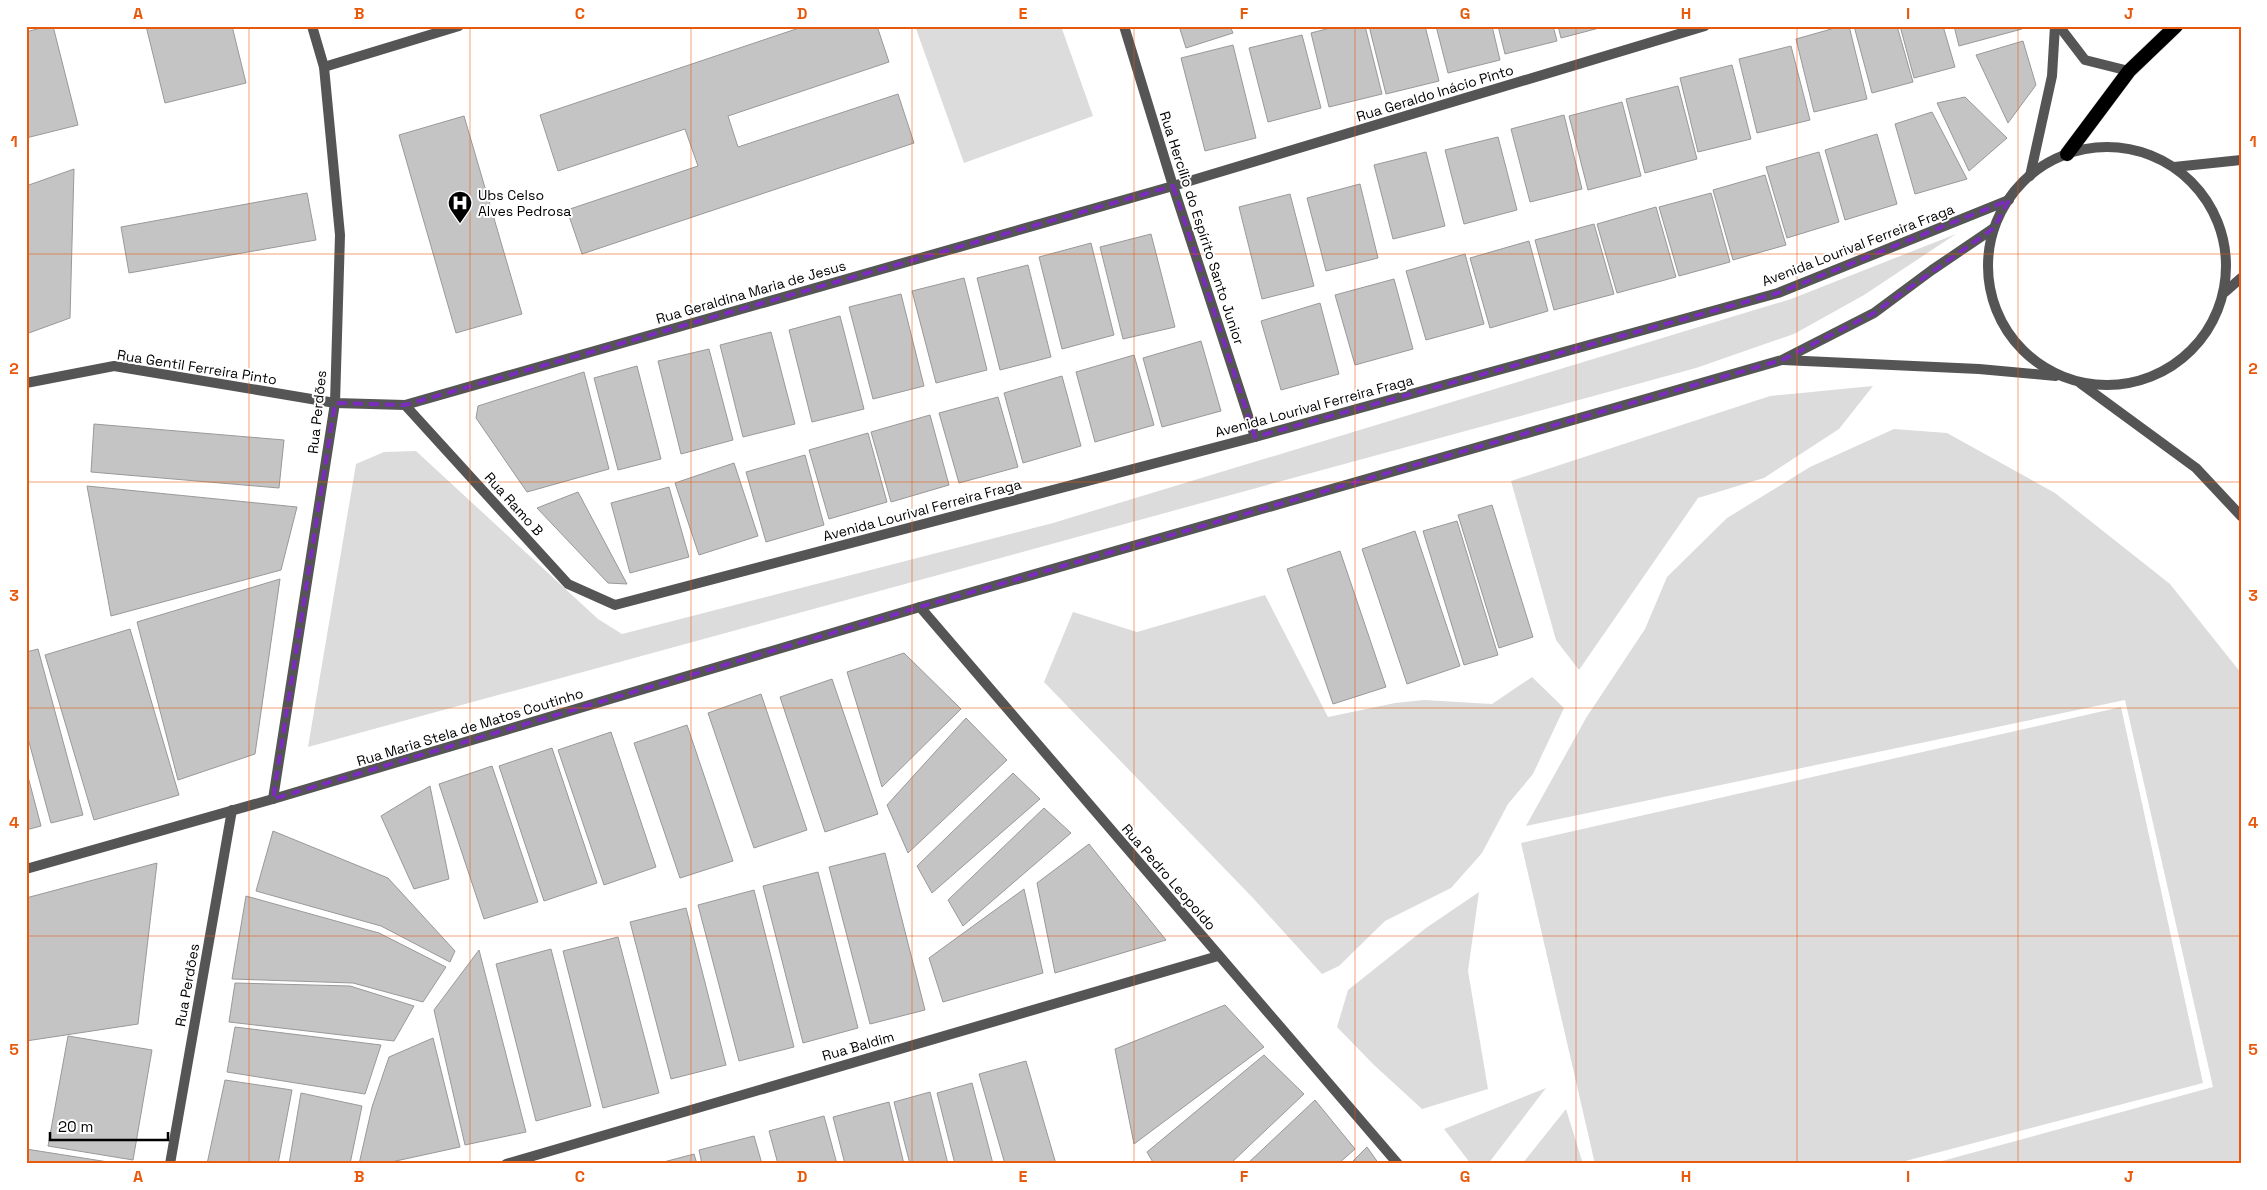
<svg xmlns="http://www.w3.org/2000/svg" width="2267" height="1190" font-family="'Space Grotesk',sans-serif">
	<style>
		.green { fill: #dcdcdc }
		.building { fill: #c4c4c4; stroke: #999 }
		.lines { fill: none; stroke-linecap: round; stroke-linejoin: round }
		.trunk-casing { stroke: #dbdbdb; stroke-width: 15 }
		.minor { stroke: #555; stroke-width: 10 }
		.tertiary { stroke: #555; stroke-width: 10 }
		.trunk { stroke: #000; stroke-width: 14 }
		.marked { fill: none; stroke: #7b2cbf; stroke-width: 4; stroke-dasharray: 10 6; stroke-linejoin: round }
		.grid { fill: none; stroke: #e8590c; stroke-width: 1; stroke-opacity: 0.55 }
		.labels { text-anchor: middle; dominant-baseline: central; stroke-width: 4; stroke-linejoin: round; paint-order: stroke }
		.street-label { font-size: 14px; fill: #000; stroke: #fff }
		.poi-label { font-size: 14px; fill: #000; stroke: #fff; text-anchor: start }
		.neatline { fill: none; stroke: #e8590c; stroke-width: 2 }
		.grid-label { font-size: 16px; text-anchor: middle; font-weight: bold; fill: #e8590c }
	</style>
	<rect width="100%" height="100%" fill="#fff"/>
	<g class="green">
		<path d="M915 26H1061L1093 116 964 163Z"/>
		<path d="M1956 234 1864 295 1794 334 1696 368 308 747 356 464 384 452 416 451 598 619 622 634 1053 523 1791 299Z"/>
		<path d="M1873 386 1839 429 1764 478 1698 498 1579 670 1556 640 1511 481 1770 396Z"/>
		<path d="M1894 429 1947 433 2055 493 2170 584 2241 673V1164H1931L2213 1087 2125 700 1526 826 1586 718 1645 629 1667 577 1727 518 1810 467Z"/>
		<path d="M1265 595 1328 717 1395 703 1424 700 1492 704 1532 677 1564 708 1533 774 1508 804 1482 853 1451 888 1385 921 1339 966 1322 974 1252 897 1044 682 1073 612 1137 632Z"/>
		<path d="M2121 707 2203 1083 1894 1164H1595L1521 843Z"/>
		<path d="M1479 892 1468 971 1488 1089 1422 1109 1374 1065 1337 1027 1348 990 1426 928Z"/>
		<path d="M1546 1088 1488 1164H1471L1444 1129Z"/>
		<path d="M1566 1109 1583 1164H1522Z"/>
	</g>
	<g class="building">
		<path d="M48 26H53L78 125 26 138V32Z"/>
		<path d="M146 26H232L246 83 165 103Z"/>
		<path d="M805 26H877L889 62 728 116 738 147 898 94 914 143 582 254 567 210 698 166 685 129 558 171 540 115Z"/>
		<path d="M1179 26H1230L1233 33 1186 48Z"/>
		<path d="M1338 26H1365L1382 94 1329 107 1311 33Z"/>
		<path d="M1369 26H1425L1439 81 1386 94Z"/>
		<path d="M1436 26H1492L1500 60 1448 73Z"/>
		<path d="M1498 26H1553L1557 41 1505 54Z"/>
		<path d="M1558 26H1607L1561 38Z"/>
		<path d="M1842 26H1849L1867 99 1814 112 1796 39Z"/>
		<path d="M1854 26H1897L1913 82 1872 93Z"/>
		<path d="M1900 26H1943L1955 67 1914 78Z"/>
		<path d="M1954 26H2021L2022 29 1959 46Z"/>
		<path d="M1302 35 1321 108 1268 122 1249 48Z"/>
		<path d="M2023 41 2036 85 2008 123 1976 55Z"/>
		<path d="M1233 45 1256 138 1205 151 1181 58Z"/>
		<path d="M1791 46 1810 120 1757 133 1739 59Z"/>
		<path d="M1732 65 1751 139 1698 152 1680 78Z"/>
		<path d="M1678 86 1697 159 1645 173 1626 99Z"/>
		<path d="M1965 97 2007 138 1969 171 1937 103Z"/>
		<path d="M1622 102 1641 176 1588 190 1569 116Z"/>
		<path d="M1932 112 1967 179 1915 194 1895 124Z"/>
		<path d="M1564 115 1582 189 1530 202 1511 129Z"/>
		<path d="M464 116 522 314 456 333 399 135Z"/>
		<path d="M1877 134 1897 204 1845 220 1825 150Z"/>
		<path d="M1498 137 1517 210 1464 224 1445 150Z"/>
		<path d="M1426 152 1445 226 1393 239 1374 165Z"/>
		<path d="M1819 152 1839 222 1787 238 1766 167Z"/>
		<path d="M74 169 70 318 26 334V186Z"/>
		<path d="M1765 175 1786 245 1733 260 1713 190Z"/>
		<path d="M1360 184 1378 258 1326 271 1307 198Z"/>
		<path d="M307 193 316 240 129 273 121 227Z"/>
		<path d="M1711 193 1730 262 1679 276 1659 207Z"/>
		<path d="M1290 194 1314 286 1262 299 1239 207Z"/>
		<path d="M1656 207 1676 277 1617 293 1597 224Z"/>
		<path d="M1594 224 1614 294 1554 310 1535 240Z"/>
		<path d="M1151 234 1175 327 1123 339 1100 247Z"/>
		<path d="M1529 241 1548 311 1490 328 1470 258Z"/>
		<path d="M1091 243 1114 335 1062 349 1039 257Z"/>
		<path d="M1465 254 1484 324 1426 340 1406 271Z"/>
		<path d="M1028 265 1051 357 1000 370 977 278Z"/>
		<path d="M964 278 987 370 936 383 912 291Z"/>
		<path d="M1394 279 1413 349 1355 365 1335 295Z"/>
		<path d="M901 294 924 386 873 399 849 307Z"/>
		<path d="M1320 303 1339 374 1281 390 1261 321Z"/>
		<path d="M840 316 864 409 812 422 789 330Z"/>
		<path d="M771 332 795 424 743 437 720 345Z"/>
		<path d="M1201 341 1221 411 1162 427 1143 358Z"/>
		<path d="M709 349 733 440 681 454 658 361Z"/>
		<path d="M1134 355 1154 425 1095 442 1076 372Z"/>
		<path d="M637 366 661 459 618 470 594 378Z"/>
		<path d="M584 372 609 469 527 492 476 418 478 406Z"/>
		<path d="M1062 376 1081 446 1023 463 1004 393Z"/>
		<path d="M998 397 1018 467 959 483 939 413Z"/>
		<path d="M930 415 949 485 891 502 871 432Z"/>
		<path d="M94 424 284 440 279 488 91 472Z"/>
		<path d="M868 433 887 502 829 519 809 450Z"/>
		<path d="M805 455 824 525 766 542 746 472Z"/>
		<path d="M734 463 758 536 699 555 675 483Z"/>
		<path d="M87 486 297 507 281 570 111 616Z"/>
		<path d="M669 487 689 557 630 573 611 503Z"/>
		<path d="M578 492 627 584 608 583 537 508Z"/>
		<path d="M1492 505 1533 637 1499 648 1458 515Z"/>
		<path d="M1457 521 1498 655 1464 665 1423 531Z"/>
		<path d="M1415 531 1460 666 1407 684 1362 549Z"/>
		<path d="M1340 551 1386 687 1333 704 1287 569Z"/>
		<path d="M280 579 255 754 178 780 137 622Z"/>
		<path d="M130 629 179 795 94 820 45 655Z"/>
		<path d="M38 649 83 815 51 823 26 731V652Z"/>
		<path d="M904 653 961 709 882 787 847 672Z"/>
		<path d="M832 679 878 814 825 832 780 697Z"/>
		<path d="M761 694 807 830 754 848 708 713Z"/>
		<path d="M966 718 1007 760 908 853 887 805Z"/>
		<path d="M687 725 733 861 680 878 634 743Z"/>
		<path d="M611 732 656 867 604 885 558 750Z"/>
		<path d="M552 748 597 883 544 901 499 766Z"/>
		<path d="M492 766 538 902 484 919 439 784Z"/>
		<path d="M26 769 41 826 26 830Z"/>
		<path d="M1013 773 1040 799 932 893 917 866Z"/>
		<path d="M430 786 449 879 414 889 381 816Z"/>
		<path d="M1044 808 1071 833 963 926 948 900Z"/>
		<path d="M273 831 388 878 455 951 450 962 381 926 256 891Z"/>
		<path d="M1089 844 1166 940 1055 973 1037 883Z"/>
		<path d="M885 853 925 1010 870 1024 829 867Z"/>
		<path d="M157 863 138 1024 26 1041V898Z"/>
		<path d="M818 872 858 1028 803 1043 763 886Z"/>
		<path d="M1024 889 1043 973 943 1002 929 958Z"/>
		<path d="M754 890 794 1047 739 1061 698 905Z"/>
		<path d="M246 896 379 933 446 967 423 1002 353 983 232 979Z"/>
		<path d="M686 908 726 1065 671 1079 630 922Z"/>
		<path d="M618 937 659 1093 603 1108 563 951Z"/>
		<path d="M551 949 591 1106 536 1121 496 964Z"/>
		<path d="M479 950 526 1132 465 1145 434 1010Z"/>
		<path d="M235 983 350 986 414 1006 394 1041 229 1022Z"/>
		<path d="M1225 1005 1264 1047 1134 1144 1115 1049Z"/>
		<path d="M235 1027 381 1045 365 1094 227 1072Z"/>
		<path d="M68 1036 152 1050 133 1160 48 1146Z"/>
		<path d="M433 1038 460 1147 382 1164H359L372 1107 389 1057Z"/>
		<path d="M1264 1055 1304 1094 1230 1164H1154L1147 1152Z"/>
		<path d="M1026 1061 1056 1164H1005L979 1074Z"/>
		<path d="M225 1080 292 1090 278 1164H207Z"/>
		<path d="M972 1083 993 1164H955L937 1093Z"/>
		<path d="M930 1092 948 1164H910L894 1102Z"/>
		<path d="M301 1093 362 1106 350 1164H289Z"/>
		<path d="M1315 1100 1355 1149 1338 1164H1247Z"/>
		<path d="M889 1102 904 1164H845L833 1117Z"/>
		<path d="M824 1116 837 1164H778L769 1131Z"/>
		<path d="M754 1136 762 1164H702L699 1150Z"/>
		<path d="M1367 1147 1379 1164H1350Z"/>
		<path d="M26 1149 121 1164H26Z"/>
		<path d="M694 1154 697 1164H656Z"/>
	</g>
	<g class="lines">
		<defs>
			<path id="trunk" d="M2067 154 2129 71 2176 26"/>
		</defs>
		<use href="#trunk" class="trunk-casing"/>
		<g class="minor">
			<path d="M1124 26 1173 186 1255 437"/>
			<path d="M2059 26 2085 60 2129 71"/>
			<path d="M324 67 459 26"/>
			<path d="M2030 176 2052 76 2055 26"/>
			<path d="M26 383 114 366 335 403 405 405 1173 186 1705 26"/>
			<path d="M405 405 568 584 615 605 1255 437 1778 293 2009 200"/>
			<path d="M920 607 1398 1164"/>
			<path d="M506 1164 1218 956"/>
		</g>
		<g class="tertiary">
			<circle cx="2107" cy="266" r="119"/>
			<path d="M2174 167 2241 160"/>
			<path d="M2225 292 2241 278"/>
			<path d="M1783 360 1979 369 2056 376"/>
			<path d="M2080 383 2196 468 2241 516"/>
			<path d="M273 799 335 403 340 235 324 67 312 26"/>
			<path d="M26 869 273 799 920 607 1782 360 1874 313 1932 270 1994 228"/>
			<path d="M170 1164 232 810"/>
		</g>
		<use href="#trunk" class="trunk"/>
	</g>
	<path class="marked" d="M1173 186 1255 437 1778 293 2009 200 1994 228 1874 313 1782 360 920 607 273 799 335 403 405 405Z"/>
	<path class="grid" d="M249 26V1164M470 26V1164M691 26V1164M912 26V1164M1134 26V1164M1355 26V1164M1576 26V1164M1797 26V1164M2018 26V1164M26 254H2241M26 482H2241M26 708H2241M26 936H2241"/>
	<defs>
		<symbol id="hospital-pin" viewBox="-11 -11 22 30"><path d="M0 17L-7.5 6A9.5 9.5 0 1 1 7.5 6Z" fill="#000" stroke="#fff"/><path d="M-5-5h3v3.5h4V-5h3V5h-3V1.5h-4V5h-3Z" fill="#fff"/></symbol>
	</defs>
	<g fill-rule="evenodd">
		<use href="#hospital-pin" x="446" y="189" width="28" height="38"/>
	</g>
	<g class="labels">
		<g class="street-label">
			<text transform="translate(1435 93) rotate(-17)">Rua Geraldo Inácio Pinto</text>
			<text transform="translate(1202 228) rotate(72)">Rua Hercílio do Espírito Santo Junior</text>
			<text transform="translate(1858 245) rotate(-21)">Avenida Lourival Ferreira Fraga</text>
			<text transform="translate(751 292) rotate(-16)">Rua Geraldina Maria de Jesus</text>
			<text transform="translate(197 367) rotate(9)">Rua Gentil Ferreira Pinto</text>
			<text transform="translate(1314 406) rotate(-15)">Avenida Lourival Ferreira Fraga</text>
			<text transform="translate(317 412) rotate(-84)">Rua Perdões</text>
			<text transform="translate(514 504) rotate(48)">Rua Ramo B</text>
			<text transform="translate(922 510) rotate(-15)">Avenida Lourival Ferreira Fraga</text>
			<text transform="translate(470 727) rotate(-17)">Rua Maria Stela de Matos Coutinho</text>
			<text transform="translate(1169 877) rotate(49)">Rua Pedro Leopoldo</text>
			<text transform="translate(187 985) rotate(-80)">Rua Perdões</text>
			<text transform="translate(858 1046) rotate(-16)">Rua Baldim</text>
		</g>
		<g class="poi-label">
			<text x="478" y="195">Ubs Celso<tspan x="478" dy="16">Alves Pedrosa</tspan></text>
		</g>
	</g>
	<rect width="2267" height="1190" fill="none" stroke="#ffffff" stroke-width="55"/>
	<path d="M50 1132v8h118v-8" fill="none" stroke="#000000" stroke-width="2.5"/>
	<text x="58" y="1132" font-size="15" fill="#000000" stroke="#ffffff" stroke-width="4" paint-order="stroke">20 m</text>
	<rect x="28" y="28" width="2212" height="1134" class="neatline"/>
	<g class="grid-label">
		<text x="138" y="19">A</text>
		<text x="359" y="19">B</text>
		<text x="580" y="19">C</text>
		<text x="802" y="19">D</text>
		<text x="1023" y="19">E</text>
		<text x="1244" y="19">F</text>
		<text x="1465" y="19">G</text>
		<text x="1686" y="19">H</text>
		<text x="1908" y="19">I</text>
		<text x="2129" y="19">J</text>
		<text x="14" y="147">1</text>
		<text x="2253" y="147">1</text>
		<text x="14" y="374">2</text>
		<text x="2253" y="374">2</text>
		<text x="14" y="601">3</text>
		<text x="2253" y="601">3</text>
		<text x="14" y="828">4</text>
		<text x="2253" y="828">4</text>
		<text x="14" y="1055">5</text>
		<text x="2253" y="1055">5</text>
		<text x="138" y="1182">A</text>
		<text x="359" y="1182">B</text>
		<text x="580" y="1182">C</text>
		<text x="802" y="1182">D</text>
		<text x="1023" y="1182">E</text>
		<text x="1244" y="1182">F</text>
		<text x="1465" y="1182">G</text>
		<text x="1686" y="1182">H</text>
		<text x="1908" y="1182">I</text>
		<text x="2129" y="1182">J</text>
	</g>
</svg>
